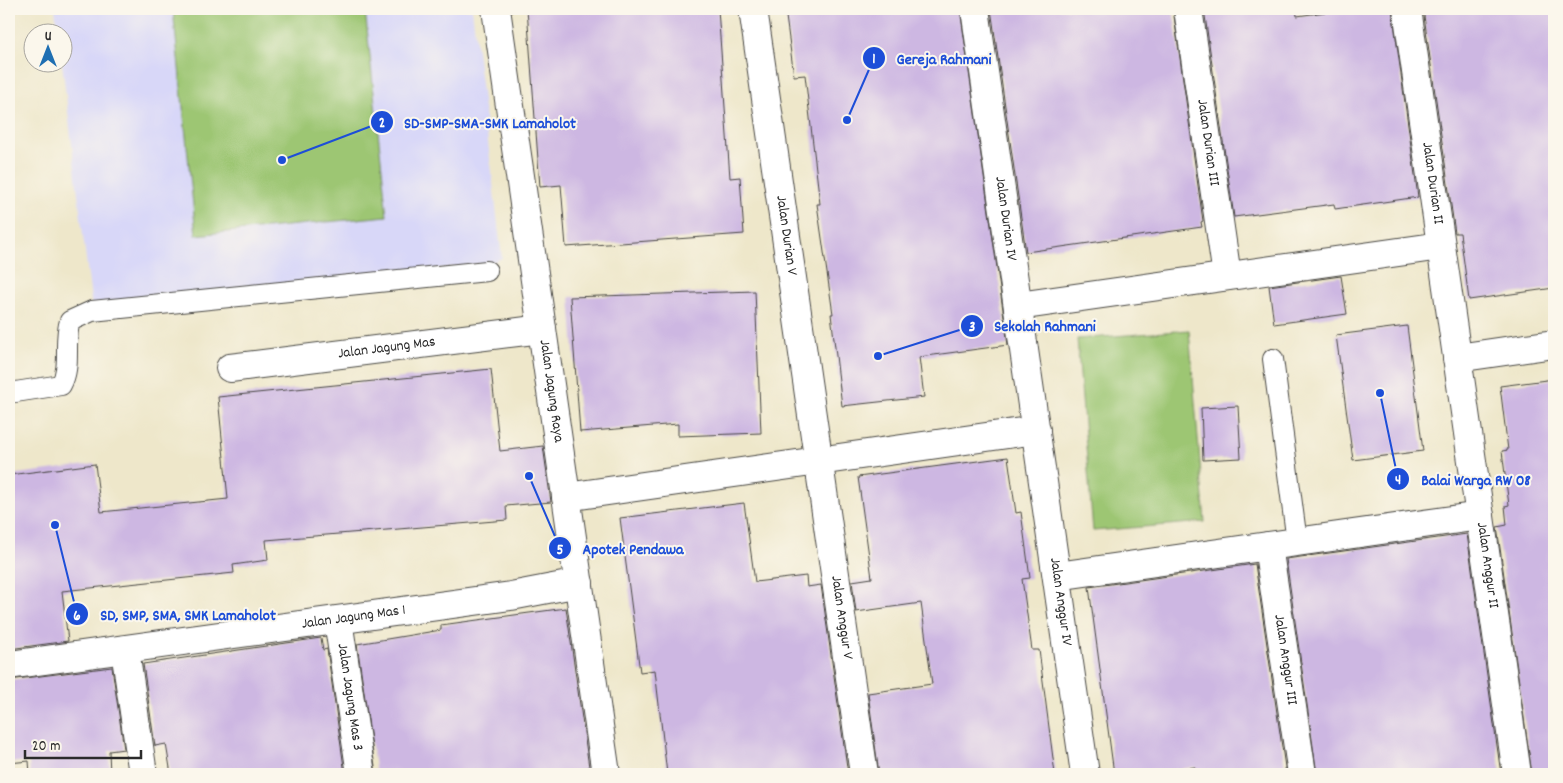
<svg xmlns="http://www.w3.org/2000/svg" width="1563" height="783" font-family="Dekko,sans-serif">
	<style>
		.built { fill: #d8d7f8 }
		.green { fill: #9dc673; stroke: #64784f }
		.building { fill: #cdb7e2 }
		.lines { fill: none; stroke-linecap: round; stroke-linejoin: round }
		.lane-casing { stroke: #484743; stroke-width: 22 }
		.street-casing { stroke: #484743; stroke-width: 30 }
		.secondary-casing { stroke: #484743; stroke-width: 30 }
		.lane { stroke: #fff; stroke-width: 20 }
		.street { stroke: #fff; stroke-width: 28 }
		.secondary { stroke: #fff; stroke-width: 28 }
		.labels { text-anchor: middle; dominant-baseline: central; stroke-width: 4; stroke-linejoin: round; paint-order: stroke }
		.street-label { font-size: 15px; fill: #2b2b2b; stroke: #fbf7ec }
		.leader { fill: none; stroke: #1d4ed8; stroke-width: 2 }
		.callout-dot { fill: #1d4ed8; stroke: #fbf7ec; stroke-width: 2 }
		.mark-label { font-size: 15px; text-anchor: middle; font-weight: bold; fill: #fff }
		.callout-label { font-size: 16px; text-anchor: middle; font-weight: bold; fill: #1d4ed8; stroke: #fbf7ec; stroke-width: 4; stroke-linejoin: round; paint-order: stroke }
	</style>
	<rect width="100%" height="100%" fill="#fbf7ec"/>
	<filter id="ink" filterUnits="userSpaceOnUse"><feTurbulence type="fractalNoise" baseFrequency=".02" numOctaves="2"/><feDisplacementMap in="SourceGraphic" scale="10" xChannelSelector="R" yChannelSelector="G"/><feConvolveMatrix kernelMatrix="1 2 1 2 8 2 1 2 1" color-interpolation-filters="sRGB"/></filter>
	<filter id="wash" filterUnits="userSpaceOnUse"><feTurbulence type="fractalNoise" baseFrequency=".0096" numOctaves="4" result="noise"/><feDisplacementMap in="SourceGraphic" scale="20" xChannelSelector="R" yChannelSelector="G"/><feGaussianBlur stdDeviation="1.12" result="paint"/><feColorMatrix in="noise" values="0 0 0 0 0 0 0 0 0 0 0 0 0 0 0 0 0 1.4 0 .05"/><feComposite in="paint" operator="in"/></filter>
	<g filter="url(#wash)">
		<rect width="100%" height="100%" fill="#eee7ca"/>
		<path class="built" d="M55 9H472L502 258 490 263 92 308 62 63V32H58Z"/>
		<g class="green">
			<path d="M173 9H365L387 216 196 235Z"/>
			<path d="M1189 330 1205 522 1093 531 1077 339Z"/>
		</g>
		<g id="blocks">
			<g class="building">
				<path d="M527 9H718L730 178 740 177 744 234 566 247 561 185 540 187Z"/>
				<path d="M785 9H960L1008 345 919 357 924 397 842 406 831 314H833L817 204H820L805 75 794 76Z"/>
				<path d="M991 9H1173L1203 221 1201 222 1202 227 1026 252Z"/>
				<path d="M1204 9H1296L1297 16 1348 9H1392L1418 197 1335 209 1334 204 1234 217Z"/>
				<path d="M1423 9H1554V288L1469 300 1460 233H1455Z"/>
				<path d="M1341 276 1347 314 1274 324 1269 286Z"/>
				<path d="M755 291 761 433 678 436V424L580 432 570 297Z"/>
				<path d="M1407 326 1423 451 1353 460 1336 335Z"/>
				<path d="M491 369 500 451 543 446 551 502 506 506 507 520 266 540 268 560 233 565 234 573 62 591 68 641 9 649V475L95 464 101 512 228 499 218 397Z"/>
				<path d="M1554 379V774H1532L1497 527 1507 525 1505 506 1509 505 1502 451 1508 450 1500 386Z"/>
				<path d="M1238 406 1241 458 1203 460 1201 408Z"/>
				<path d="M1008 457 1016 513 1021 512 1030 578 1022 579 1032 650H1039L1055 774H879L868 693 932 684 921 603 856 612 852 581 872 578 858 477Z"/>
				<path d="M744 503 755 582 806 576 807 587 821 585 848 774H667L655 670 640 672 620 518Z"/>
				<path d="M1467 534 1501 774H1317L1286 559Z"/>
				<path d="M1255 564 1286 774H1196L1195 767 1140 774H1114L1089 587Z"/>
				<path d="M566 608 590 774H376L357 644 441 630V625Z"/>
				<path d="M321 638 323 650 327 649 345 774H171L166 744 155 746 143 664Z"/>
				<path d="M112 667 124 749 109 751 110 774H30L29 761 9 763V680Z"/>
			</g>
		</g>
	</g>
	<g filter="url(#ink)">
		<use href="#blocks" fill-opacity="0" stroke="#484743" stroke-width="1"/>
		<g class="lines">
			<defs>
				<g id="lane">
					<path d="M1273 359 1297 542"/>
					<path d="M9 393 61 385C72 365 63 342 70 321L92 311 487 271"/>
				</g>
				<g id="street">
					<path id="s1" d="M753 9 864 774"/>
					<path id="s2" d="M975 9 1085 774"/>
					<path id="s3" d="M1188 9 1227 276"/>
					<path id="s4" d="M1407 9 1517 774"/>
					<path d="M1018 306 1441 246"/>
					<path d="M1457 358 1554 344"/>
					<path id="s5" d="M230 368 542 329"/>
					<path d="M566 497 1036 430"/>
					<path id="s6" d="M1268 546 1302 774"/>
					<path d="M1057 576 1480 516"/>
					<path id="s7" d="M338 620 361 774"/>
					<path d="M125 650 143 774"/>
					<path id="s8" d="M9 665 511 596 579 583"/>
				</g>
				<g id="secondary">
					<path id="s9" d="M496 9 606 774"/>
				</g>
			</defs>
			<use href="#lane" class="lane-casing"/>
			<use href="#street" class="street-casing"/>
			<use href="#secondary" class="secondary-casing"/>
			<use href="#lane" class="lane"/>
			<use href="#street" class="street"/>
			<use href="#secondary" class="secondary"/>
		</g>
	</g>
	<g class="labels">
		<g class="street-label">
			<text stroke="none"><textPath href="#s3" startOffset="135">Jalan Durian III</textPath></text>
			<text stroke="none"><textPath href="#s4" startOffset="176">Jalan Durian II</textPath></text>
			<text stroke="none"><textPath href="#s2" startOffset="212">Jalan Durian IV</textPath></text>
			<text stroke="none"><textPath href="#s1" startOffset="229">Jalan Durian V</textPath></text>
			<text stroke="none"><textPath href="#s5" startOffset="158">Jalan Jagung Mas</textPath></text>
			<text stroke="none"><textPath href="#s9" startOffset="386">Jalan Jagung Raya</textPath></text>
			<text stroke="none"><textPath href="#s4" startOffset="562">Jalan Anggur II</textPath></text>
			<text stroke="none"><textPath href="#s2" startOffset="599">Jalan Anggur IV</textPath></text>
			<text stroke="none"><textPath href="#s8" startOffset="348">Jalan Jagung Mas 1</textPath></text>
			<text stroke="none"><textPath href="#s1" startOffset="615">Jalan Anggur V</textPath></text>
			<text stroke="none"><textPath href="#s6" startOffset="115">Jalan Anggur III</textPath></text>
			<text stroke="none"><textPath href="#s7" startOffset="78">Jalan Jagung Mas 3</textPath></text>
		</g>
	</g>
	<path class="leader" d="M847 120L874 58M282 160L382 122M878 356L972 326M1380 393L1398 479M529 476L560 548M55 525L77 614"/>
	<g class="callout-dot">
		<circle cx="847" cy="120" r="5"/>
		<circle cx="282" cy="160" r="5"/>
		<circle cx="878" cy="356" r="5"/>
		<circle cx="1380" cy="393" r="5"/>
		<circle cx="529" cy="476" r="5"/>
		<circle cx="55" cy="525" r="5"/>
		<circle cx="874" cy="58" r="12"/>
		<circle cx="382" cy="122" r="12"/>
		<circle cx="972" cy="326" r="12"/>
		<circle cx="1398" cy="479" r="12"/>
		<circle cx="560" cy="548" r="12"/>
		<circle cx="77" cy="614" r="12"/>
	</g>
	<g class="mark-label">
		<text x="874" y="63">1</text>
		<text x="382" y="127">2</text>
		<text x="972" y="331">3</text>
		<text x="1398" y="484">4</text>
		<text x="560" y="554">5</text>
		<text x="77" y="620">6</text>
	</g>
	<g class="callout-label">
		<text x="944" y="64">Gereja Rahmani</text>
		<text x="490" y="128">SD-SMP-SMA-SMK Lamaholot</text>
		<text x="1045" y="331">Sekolah Rahmani</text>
		<text x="1476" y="485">Balai Warga RW 08</text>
		<text x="633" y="554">Apotek Pendawa</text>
		<text x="188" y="620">SD, SMP, SMA, SMK Lamaholot</text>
	</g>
	<rect width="1563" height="783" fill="none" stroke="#fbf7ec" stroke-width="30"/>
	<g transform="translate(48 48)"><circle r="24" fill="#fbf7ec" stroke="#a8a59f"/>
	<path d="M0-4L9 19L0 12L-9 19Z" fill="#1f6fb2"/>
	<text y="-8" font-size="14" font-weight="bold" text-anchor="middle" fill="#2b2b2b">U</text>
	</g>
	<path d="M25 750v8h116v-8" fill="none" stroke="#2b2b2b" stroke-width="2.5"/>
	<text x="32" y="750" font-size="15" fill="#2b2b2b" stroke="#fbf7ec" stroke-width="4" paint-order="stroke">20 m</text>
</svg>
